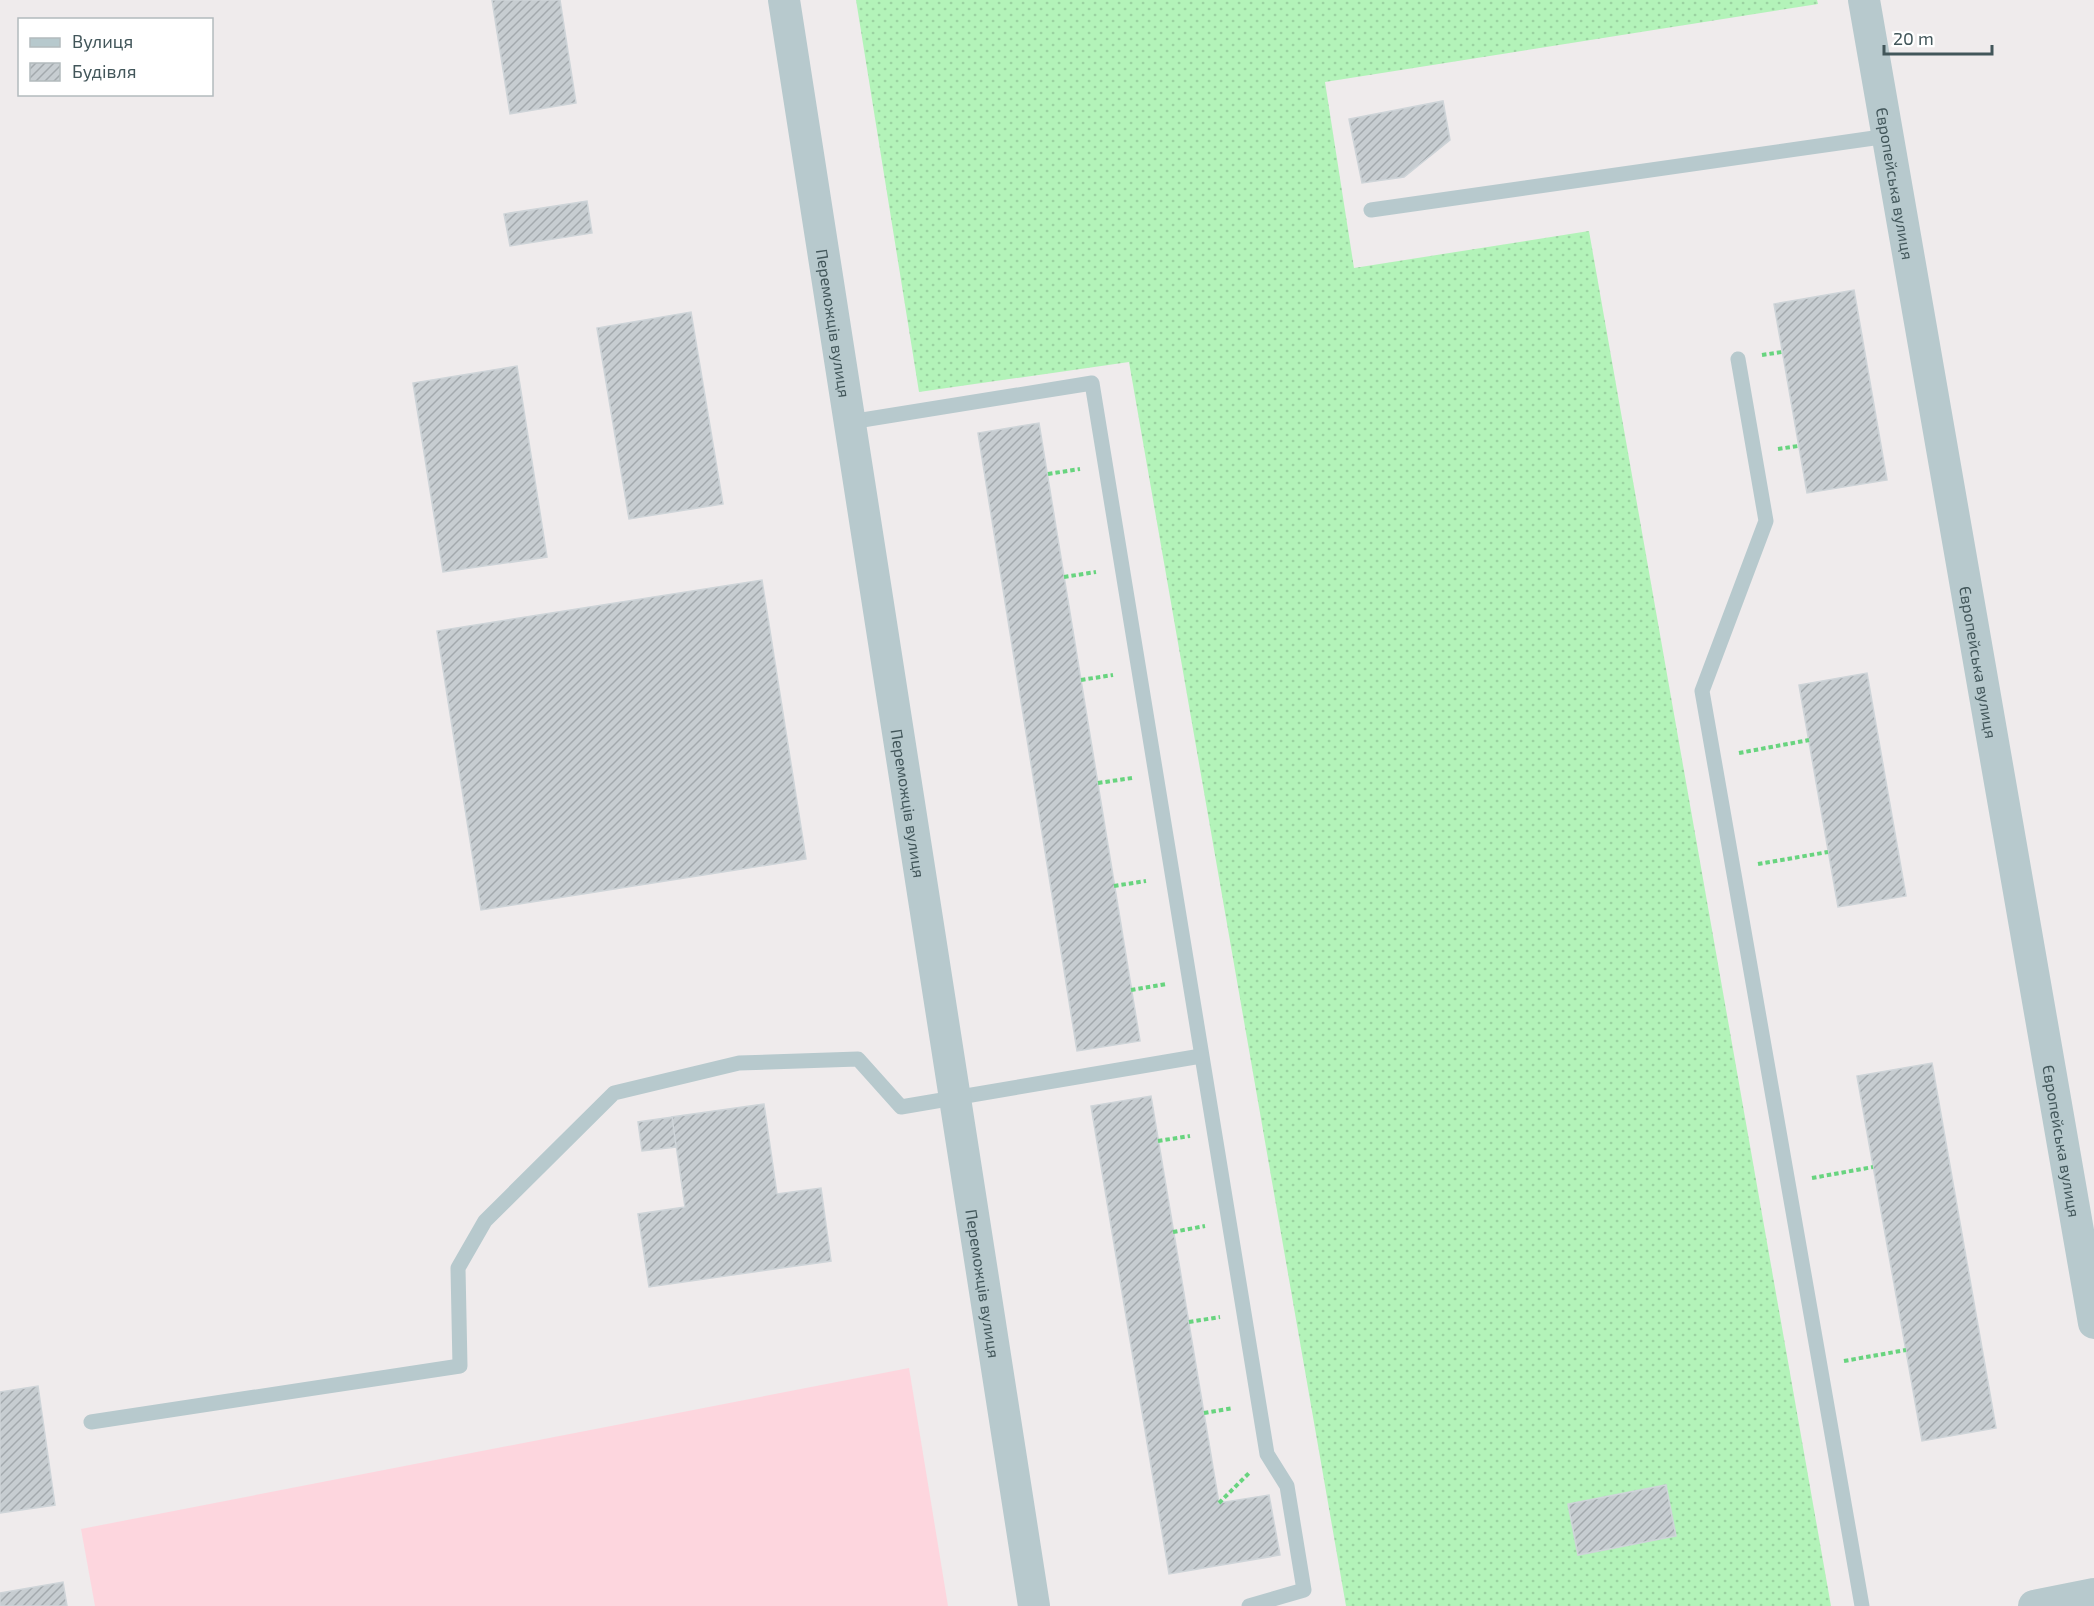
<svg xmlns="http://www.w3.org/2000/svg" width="2094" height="1606" font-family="'Exo 2',sans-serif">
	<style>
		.medical { fill: #fdd6de }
		.grass { fill: url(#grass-dots) }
		.building { fill: url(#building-hatch); stroke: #ced4d8; stroke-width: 1.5 }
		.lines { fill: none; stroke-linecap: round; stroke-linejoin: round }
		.path { stroke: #68d47f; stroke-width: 4; stroke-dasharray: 4.5 3; stroke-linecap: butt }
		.lane { stroke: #b7c9cd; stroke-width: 15 }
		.street { stroke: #b7c9cd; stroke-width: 32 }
		.labels { text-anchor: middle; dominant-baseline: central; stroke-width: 4.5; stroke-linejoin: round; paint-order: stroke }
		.street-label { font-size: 16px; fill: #42565a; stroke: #fff }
	</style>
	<defs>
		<pattern id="grass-dots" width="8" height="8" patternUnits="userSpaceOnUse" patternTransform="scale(1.5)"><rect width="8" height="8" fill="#b3f3b9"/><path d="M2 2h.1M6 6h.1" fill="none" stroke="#9bd2a1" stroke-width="1.8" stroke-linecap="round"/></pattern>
		<pattern id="building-hatch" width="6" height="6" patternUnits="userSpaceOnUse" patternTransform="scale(1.5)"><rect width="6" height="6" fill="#c7cdd1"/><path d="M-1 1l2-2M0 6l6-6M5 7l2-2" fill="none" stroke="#a3a9ad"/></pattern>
	</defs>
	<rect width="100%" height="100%" fill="#efebec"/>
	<path class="medical" d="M909 1368 948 1606H95L81 1529Z"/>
	<path class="grass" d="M856 0H1817L1818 4 1325 82 1354 268 1589 231 1831 1606H1346L1129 362 919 392Z"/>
	<g class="building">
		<path d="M492 0H560L576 103 510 114Z"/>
		<path d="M1443 101 1450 140 1404 177 1362 183 1349 119Z"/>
		<path d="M587 201 592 233 510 246 504 214Z"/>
		<path d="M1854 290 1887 480 1807 493 1774 304Z"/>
		<path d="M691 312 723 504 629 519 597 328Z"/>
		<path d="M517 366 547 557 443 572 413 383Z"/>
		<path d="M1039 423 1140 1041 1077 1051 978 433Z"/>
		<path d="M762 580 806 859 481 910 437 631Z"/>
		<path d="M1867 673 1906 896 1838 907 1799 685Z"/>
		<path d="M1932 1063 1996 1428 1922 1441 1857 1076Z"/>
		<path d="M1151 1096 1219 1503 1269 1495 1280 1555 1169 1574 1091 1106Z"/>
		<path d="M764 1104 777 1194 821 1188 831 1261 649 1287 638 1214 685 1207 672 1117Z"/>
		<path d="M672 1117 676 1147 642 1151 638 1122Z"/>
		<path d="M38 1386 55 1505 0 1513V1392Z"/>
		<path d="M1666 1485 1676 1536 1578 1555 1568 1504Z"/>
		<path d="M63 1582 67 1606H0V1593Z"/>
	</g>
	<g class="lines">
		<g class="path">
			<path d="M1762 355 1782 352"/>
			<path d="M1778 449 1798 446"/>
			<path d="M1048 474 1080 469"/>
			<path d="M1064 577 1096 572"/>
			<path d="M1081 680 1113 675"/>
			<path d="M1739 753 1809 740"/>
			<path d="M1098 783 1132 778"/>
			<path d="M1758 864 1828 852"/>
			<path d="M1114 886 1146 881"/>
			<path d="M1131 990 1166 984"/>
			<path d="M1158 1141 1190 1136"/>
			<path d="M1812 1178 1873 1167"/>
			<path d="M1173 1232 1205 1226"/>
			<path d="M1189 1322 1220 1317"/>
			<path d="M1844 1361 1906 1350"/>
			<path d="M1204 1413 1233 1408"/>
			<path d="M1219 1503 1250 1472"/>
		</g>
		<g class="lane">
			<path d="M1371 210 1888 136"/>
			<path d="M1738 359 1766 521 1702 691 1862 1606"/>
			<path d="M850 422 1092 383 1267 1454 1287 1486 1304 1590 1249 1606"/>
			<path d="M91 1422 460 1366 458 1268 485 1221 614 1093 739 1063 858 1059 901 1107 1201 1056"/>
		</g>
		<g class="street">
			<path id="s1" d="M784 0 1034 1606"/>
			<path id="s2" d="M1864 0 2094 1323"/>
			<path d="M2034 1606 2094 1594"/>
		</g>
	</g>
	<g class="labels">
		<g class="street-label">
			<text stroke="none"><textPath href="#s2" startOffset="186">Європейська вулиця</textPath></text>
			<text stroke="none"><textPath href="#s1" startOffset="327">Переможців вулиця</textPath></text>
			<text stroke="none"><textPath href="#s2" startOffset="672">Європейська вулиця</textPath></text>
			<text stroke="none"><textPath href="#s1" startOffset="813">Переможців вулиця</textPath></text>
			<text stroke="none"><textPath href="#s2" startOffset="1158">Європейська вулиця</textPath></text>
			<text stroke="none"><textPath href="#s1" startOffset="1299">Переможців вулиця</textPath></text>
		</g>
	</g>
	<rect x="18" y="18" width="195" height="78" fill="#ffffff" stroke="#b3bbbd" stroke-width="1.5"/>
	<rect x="30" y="38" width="30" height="9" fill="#b7c9cd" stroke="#b3bbbd" stroke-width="1.5"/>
	<text x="72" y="48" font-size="18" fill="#42565a">Вулиця</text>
	<rect x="30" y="63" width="30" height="18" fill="url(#building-hatch)" stroke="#b3bbbd" stroke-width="1.5"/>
	<text x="72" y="78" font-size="18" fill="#42565a">Будівля</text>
	<path d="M1884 45v9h108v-9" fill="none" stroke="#42565a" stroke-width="3"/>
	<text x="1893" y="45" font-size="18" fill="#42565a" stroke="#ffffff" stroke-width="4.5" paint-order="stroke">20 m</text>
</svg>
